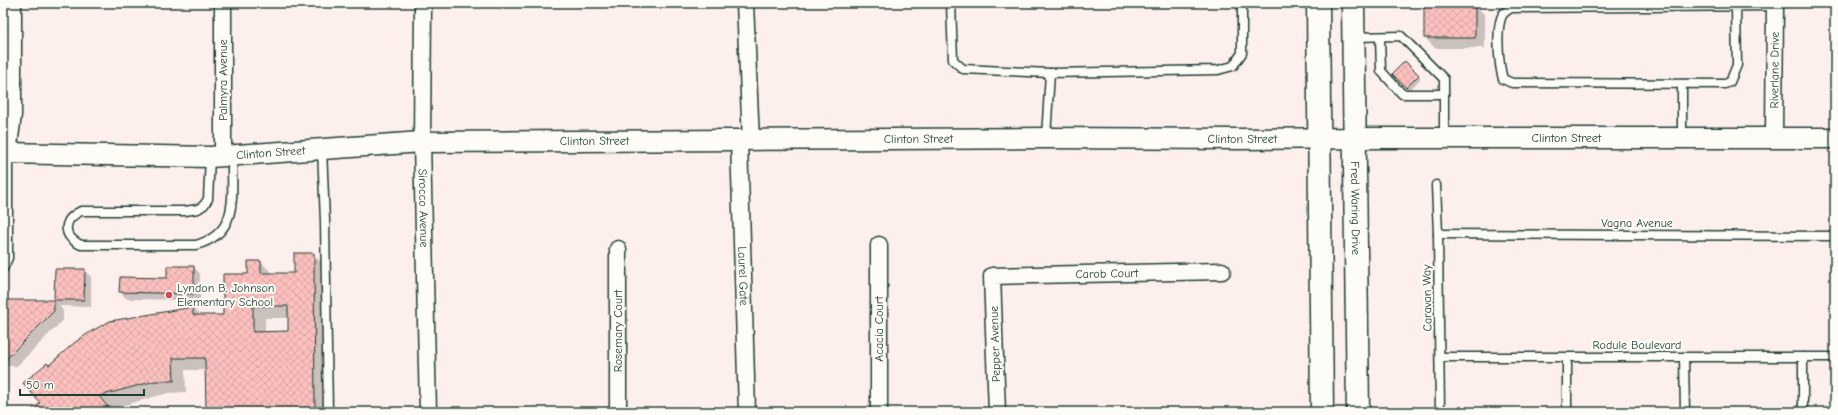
<svg xmlns="http://www.w3.org/2000/svg" width="1838" height="415" font-family="'Comic Neue',sans-serif">
	<style>
		.shadow { fill: #0003; fill-rule: evenodd }
		.building { fill: url(#building-cross-hatch); stroke: #1f3d34; fill-rule: evenodd }
		.lines { fill: none; stroke-linecap: round; stroke-linejoin: round }
		.service-casing { stroke: #1f3d34; stroke-width: 11 }
		.minor-casing { stroke: #1f3d34; stroke-width: 19 }
		.tertiary-casing { stroke: #1f3d34; stroke-width: 23 }
		.secondary-casing { stroke: #1f3d34; stroke-width: 25 }
		.service { stroke: #fdfcf7; stroke-width: 8 }
		.minor { stroke: #fdfcf7; stroke-width: 16 }
		.tertiary { stroke: #fdfcf7; stroke-width: 20 }
		.secondary { stroke: #fdfcf7; stroke-width: 22 }
		.poi-dot { fill: #d1495b; stroke: #fdfcf7; stroke-width: 1.5 }
		.labels { text-anchor: middle; dominant-baseline: central; stroke-width: 4; stroke-linejoin: round; paint-order: stroke }
		.street-label { font-size: 12px; fill: #1f3d34; stroke: #fdfcf7 }
		.poi-label { font-size: 12px; fill: #1f3d34; stroke: #fdfcf7; text-anchor: start }
	</style>
	<defs>
		<pattern id="building-cross-hatch" width="8" height="8" patternUnits="userSpaceOnUse"><rect width="8" height="8" fill="#fcc0be"/><path d="M0 0l8 8M0 8l8-8" fill="none" stroke="#d8a6a4"/></pattern>
	</defs>
	<rect width="100%" height="100%" fill="#fdf0ec"/>
	<filter id="ink" filterUnits="userSpaceOnUse"><feTurbulence type="fractalNoise" baseFrequency=".025" numOctaves="2"/><feDisplacementMap in="SourceGraphic" scale="8" xChannelSelector="R" yChannelSelector="G"/><feConvolveMatrix kernelMatrix="1 2 1 2 8 2 1 2 1" color-interpolation-filters="sRGB"/></filter>
	<g filter="url(#ink)">
		<g class="shadow">
			<path d="M1425 5H1475L1485 15V48H1435L1425 38Z"/>
			<path d="M1405 62 1421 78 1410 90 1394 74Z"/>
			<path d="M313 254 326 267V412H206V370H185L186 392 168 393 110 409 113 412H31L41 404 49 367 111 322 193 308 201 316H224L249 275 261 262 273 274H295ZM265 318H289V332H265Z"/>
			<path d="M194 267 200 274V300L127 299 120 292 168 279Z"/>
			<path d="M56 270H84L91 277V307L59 306 63 310V320L17 366H6L3 363V301H55Z"/>
		</g>
		<g class="building">
			<rect x="1424" y="4" width="51" height="34"/>
			<path d="M1405 61 1419 75 1406 88 1392 74Z"/>
			<path d="M294 253H314L315 412H206L205 358H173L174 381H155L99 396 112 412H29L40 403 23 383 47 363 49 365 74 343 90 332 110 321 193 307V315H223V274H248V261H261V273H294ZM253 306H288V331L253 332Z"/>
			<path d="M167 266H194V294L119 292 120 277 167 278Z"/>
			<path d="M55 269H85L84 300H54Z"/>
			<path d="M3 300H54V311L3 362Z"/>
		</g>
		<g class="lines">
			<defs>
				<g id="service">
					<path d="M951 3 953 60 963 69 1050 73 1046 137"/>
					<path d="M1736 7 1737 65 1730 82 1725 84 1512 83 1503 79C1499 66 1495 26 1503 14 1505 12 1508 10 1511 8L1775 6"/>
					<path d="M1354 37 1401 36 1444 79V137"/>
					<path d="M1380 37 1381 71 1402 94H1444"/>
					<path d="M1050 73 1218 70 1233 66 1242 53V3"/>
					<path d="M1682 137V84"/>
					<path d="M322 149 325 221 328 412"/>
					<path d="M210 157 208 199 204 205 198 209 185 211H81C62 220 62 236 81 245H196C241 233 231 193 232 156"/>
					<path d="M1436 185 1438 234 1440 412"/>
					<path d="M1438 234 1835 236"/>
					<path d="M3 269 8 258V153"/>
					<path d="M1440 357H1835"/>
					<path d="M1567 357V412"/>
					<path d="M1684 357 1685 412"/>
					<path d="M1803 357V412"/>
					<path d="M3 411 4 412"/>
				</g>
				<g id="minor">
					<path id="s1" d="M423 3 422 142 428 412"/>
					<path d="M745 3 751 141"/>
					<path id="s2" d="M1774 137 1775 3"/>
					<path id="s3" d="M739 140 747 412"/>
					<path d="M8 153 13 115V3"/>
					<path d="M223 157V3"/>
					<path d="M879 245V412"/>
					<path d="M618 249V412"/>
					<path id="s4" d="M997 412 992 276 1222 271"/>
				</g>
				<g id="tertiary">
					<path id="s5" d="M3 153 210 157 422 142 1046 138 1238 139 1381 138H1835"/>
				</g>
				<g id="secondary">
					<path d="M1318 3 1322 412"/>
					<path id="s6" d="M1353 3 1358 412"/>
				</g>
			</defs>
			<use href="#service" class="service-casing"/>
			<use href="#minor" class="minor-casing"/>
			<use href="#tertiary" class="tertiary-casing"/>
			<use href="#secondary" class="secondary-casing"/>
			<use href="#service" class="service"/>
			<use href="#minor" class="minor"/>
			<use href="#tertiary" class="tertiary"/>
			<use href="#secondary" class="secondary"/>
		</g>
	</g>
	<circle class="poi-dot" cx="169" cy="295" r="4"/>
	<g class="labels">
		<g class="street-label">
			<text stroke="none"><textPath href="#s2" startOffset="67">Riverlane Drive</textPath></text>
			<text transform="translate(223 80) rotate(-90)">Palmyra Avenue</text>
			<text stroke="none"><textPath href="#s5" startOffset="1564">Clinton Street</textPath></text>
			<text stroke="none"><textPath href="#s5" startOffset="916">Clinton Street</textPath></text>
			<text stroke="none"><textPath href="#s5" startOffset="1240">Clinton Street</textPath></text>
			<text stroke="none"><textPath href="#s5" startOffset="592">Clinton Street</textPath></text>
			<text stroke="none"><textPath href="#s5" startOffset="268">Clinton Street</textPath></text>
			<text stroke="none"><textPath href="#s1" startOffset="205">Sirocco Avenue</textPath></text>
			<text stroke="none"><textPath href="#s6" startOffset="205">Fred Waring Drive</textPath></text>
			<text x="1637" y="223">Vagna Avenue</text>
			<text stroke="none"><textPath href="#s4" startOffset="251">Carob Court</textPath></text>
			<text stroke="none"><textPath href="#s3" startOffset="136">Laurel Gate</textPath></text>
			<text transform="translate(1427 298) rotate(-91)">Caravan Way</text>
			<text transform="translate(879 329) rotate(-90)">Acacia Court</text>
			<text transform="translate(618 331) rotate(-90)">Rosemary Court</text>
			<text transform="translate(995 344) rotate(-92)">Pepper Avenue</text>
			<text x="1637" y="345">Rodule Boulevard</text>
		</g>
		<g class="poi-label">
			<text x="177" y="288">Lyndon B. Johnson<tspan x="177" dy="14">Elementary School</tspan></text>
		</g>
	</g>
	<rect width="1838" height="415" fill="none" stroke="#fdfcf7" stroke-width="16"/>
	<rect x="8" y="8" width="1822" height="399" fill="none" stroke="#1f3d34" stroke-width="1.5" filter="url(#ink)"/>
	<path d="M20 389v6h124v-6" fill="none" stroke="#1f3d34" stroke-width="2"/>
	<text x="26" y="389" font-size="12" fill="#1f3d34" stroke="#fdfcf7" stroke-width="3" paint-order="stroke">50 m</text>
</svg>
